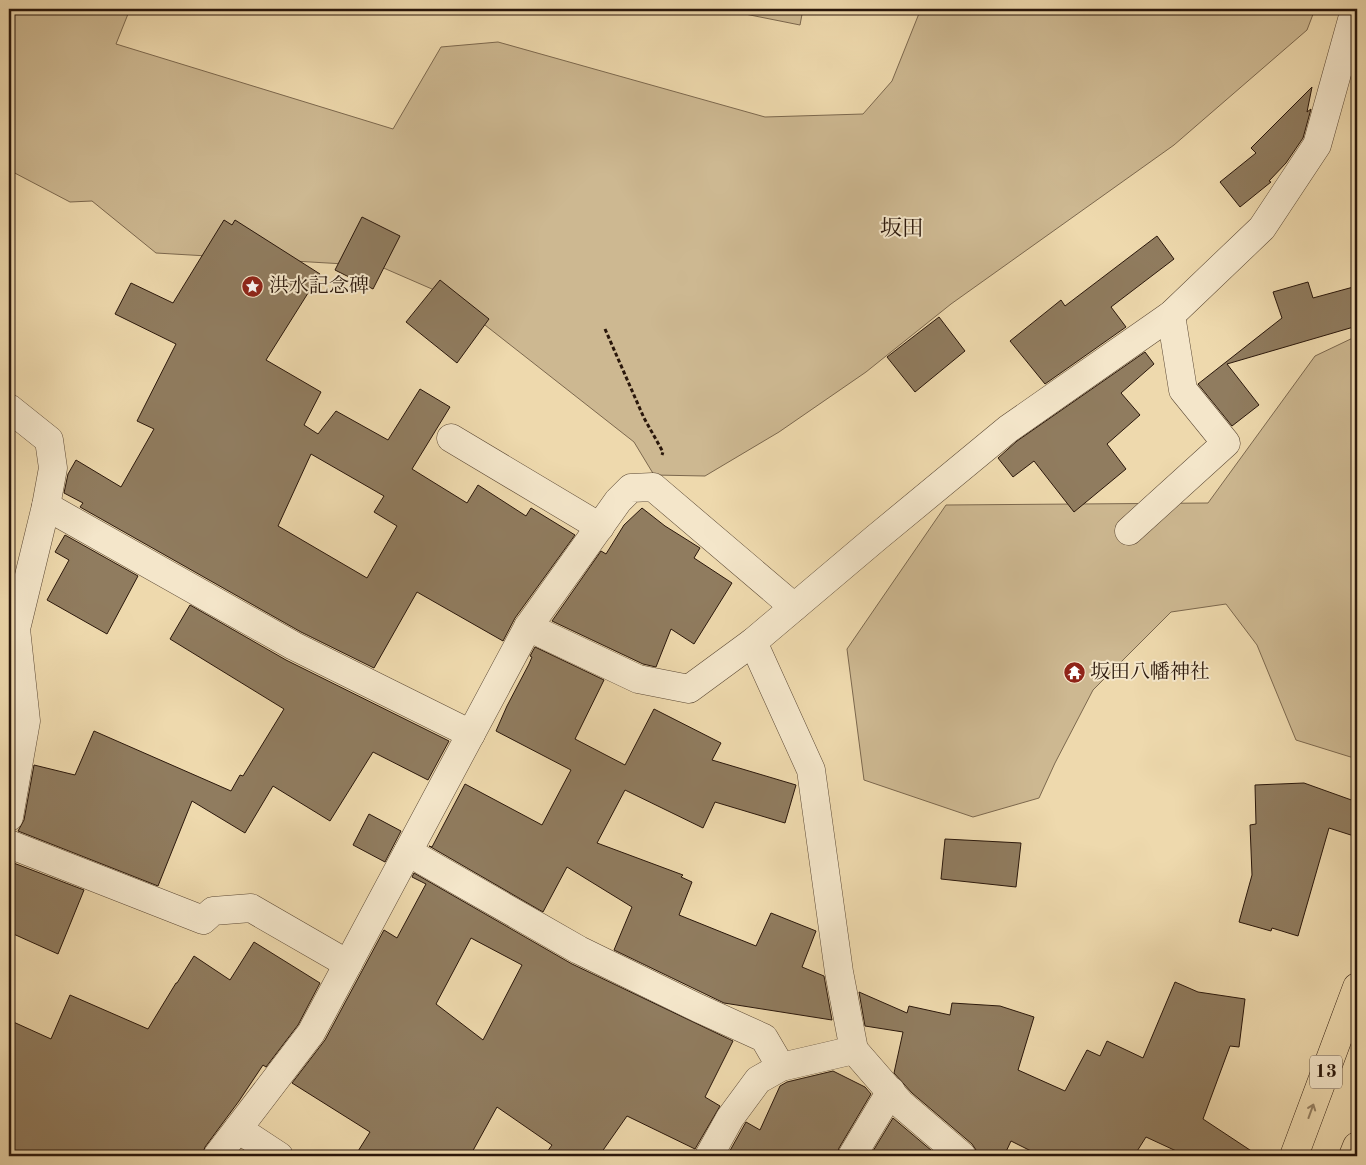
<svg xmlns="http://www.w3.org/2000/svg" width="1366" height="1165" font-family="'Old Standard TT','Noto Serif JP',serif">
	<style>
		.green { fill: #cdb891; stroke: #7c684e }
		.building { fill: #907c5f; stroke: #2a170b; fill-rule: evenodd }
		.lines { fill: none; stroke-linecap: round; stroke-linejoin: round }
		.minor-casing { stroke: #5b4834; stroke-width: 29 }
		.major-casing { stroke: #2a170b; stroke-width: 29 }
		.path { stroke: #2a170b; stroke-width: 3; stroke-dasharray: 4 2.5; stroke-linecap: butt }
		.minor { stroke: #f4e6ca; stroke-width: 28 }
		.major { stroke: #eed9ad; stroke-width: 28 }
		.oneway { stroke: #968264 }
		.labels { text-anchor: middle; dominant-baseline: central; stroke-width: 4; stroke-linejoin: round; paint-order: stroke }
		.shield { fill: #f4e6ca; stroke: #675544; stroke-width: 1 }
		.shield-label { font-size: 19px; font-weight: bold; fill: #2a170b }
		.poi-label { font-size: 20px; fill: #2a170b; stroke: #f4e6ca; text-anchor: start }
		.quarter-label { font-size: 22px; fill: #2a170b; stroke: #f4e6ca }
	</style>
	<rect width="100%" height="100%" fill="#eed9ad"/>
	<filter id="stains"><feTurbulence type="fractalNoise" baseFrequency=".004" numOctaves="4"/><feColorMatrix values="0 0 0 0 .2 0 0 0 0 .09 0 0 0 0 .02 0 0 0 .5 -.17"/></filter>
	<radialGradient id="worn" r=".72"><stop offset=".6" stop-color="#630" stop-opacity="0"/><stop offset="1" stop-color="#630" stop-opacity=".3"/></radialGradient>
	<g class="green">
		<path d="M9 9H130L116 44 393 129 441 47 498 42 765 117 863 114 892 81 920 11 919 9H1315L1307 30 1174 145 951 304 866 372 779 432 705 476 654 475 634 442 448 296 379 266 156 253 92 201 70 202 9 170Z"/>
		<path d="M720 9H803L800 25Z"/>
		<path d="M1357 336V759L1296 740 1257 645 1226 604 1171 612 1093 690 1055 763 1039 798 973 817 864 780 847 649 946 505 1208 503 1315 356Z"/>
	</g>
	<g class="building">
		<path d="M1312 87 1307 112 1311 109 1303 138 1286 163 1269 181 1271 182 1240 207 1220 182 1256 153 1251 148Z"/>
		<path d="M362 217 400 236 373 289 335 270Z"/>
		<path d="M224 220 232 225 235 220 320 274 266 360 321 392 304 425 318 434 336 411 388 440 420 389 450 407 412 469 467 503 478 485 526 516 531 508 575 535 515 618 503 641 417 592 374 668 301 632 80 507 83 503 64 493 68 474 76 460 121 487 154 429 137 421 176 344 115 314 131 283 173 303ZM311 454 384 496 374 512 397 526 367 578 278 526Z"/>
		<path d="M1157 236 1174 259 1111 307 1126 327 1045 384 1010 341 1061 300 1065 306Z"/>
		<path d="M440 280 489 319 457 363 406 322Z"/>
		<path d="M1308 282 1313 298 1357 286V326L1227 364 1259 405 1232 426 1198 384 1282 318 1273 292Z"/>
		<path d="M939 317 965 351 915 392 887 357Z"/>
		<path d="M1145 352 1154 364 1121 393 1140 415 1107 444 1126 469 1074 512 1034 461 1013 477 998 458 1017 441Z"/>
		<path d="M642 508 665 526 700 548 694 558 732 583 694 644 671 629 656 667 643 664 552 621 601 551 606 554 624 525Z"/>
		<path d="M65 535 138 576 107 634 47 600 69 560 55 552Z"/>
		<path d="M190 605 286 660 449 741 428 780 373 752 330 821 273 786 245 833 192 801 158 886 18 831 24 820 34 765 75 775 94 731 231 791 240 775 243 776 284 709 170 639Z"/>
		<path d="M535 647 604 680 575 739 625 765 654 709 721 743 712 760 796 785 785 823 715 802 703 828 625 790 597 843 683 875 681 877 692 882 679 915 756 946 771 913 816 931 802 967 824 976 832 1020 724 1003 614 950 632 907 567 867 543 912 429 846 432 847 465 784 542 825 571 770 496 731 507 706 529 664 532 657 530 656Z"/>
		<path d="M1304 783 1357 802V837L1329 828 1298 936 1272 928 1271 931 1239 922 1252 875 1250 825 1256 824 1255 785Z"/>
		<path d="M369 814 401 831 385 862 353 845Z"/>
		<path d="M945 839 1021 843 1016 887 941 879Z"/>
		<path d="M11 862 84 890 58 954 9 932V871Z"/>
		<path d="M414 873 572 964 733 1041 705 1097 720 1106 695 1149 627 1116 599 1156H544L552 1145 497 1107 470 1156H355L370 1132 292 1083 325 1040 384 930 397 938 426 884 412 877ZM471 938 522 965 483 1040 436 1004Z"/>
		<path d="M254 942 320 983 298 1025 266 1067 263 1065 239 1101 205 1147 202 1156H9V1020L51 1039 70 995 148 1029 176 983H177L194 956 230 980Z"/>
		<path d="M1175 982 1198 992 1245 999 1239 1047 1230 1046 1203 1119 1259 1156H1187L1146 1137 1134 1156H1041L1011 1141 1004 1156H977L976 1150 972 1144 912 1093 894 1073 903 1032 865 1026 859 992 907 1013 909 1006 950 1015 952 1003 1000 1006 1034 1017 1018 1070 1065 1091 1087 1050 1100 1056 1107 1041 1143 1058Z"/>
		<path d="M833 1071 865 1087 871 1094 839 1148 836 1156H727L746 1122 760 1130 780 1086 787 1082Z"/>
		<path d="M893 1118 938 1156H870Z"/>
	</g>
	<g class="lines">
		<defs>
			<g id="minor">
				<path d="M9 408 49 440 53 468 46 506 16 629 26 721 9 817"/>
				<path d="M451 438 600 527"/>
				<path d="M46 506 294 646 471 734"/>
				<path d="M1129 531 1226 443 1183 390 1171 315"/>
				<path d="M528 627 638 679 689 689 753 642 876 538 1008 429 1171 315 1262 228 1317 145 1355 9"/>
				<path d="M753 642 811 770 839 972 854 1050 901 1104 962 1156"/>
				<path d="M9 844 203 920 213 911 251 908 348 964"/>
				<path d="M408 852 579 950 698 1008 764 1038 781 1067"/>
				<path d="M238 1129 279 1156"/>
				<path d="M217 1156 311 1033 528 627 618 501 631 488 653 487 794 607"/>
				<path d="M709 1156 730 1118 758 1080 781 1067 854 1050"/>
				<path d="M852 1156 891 1091"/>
			</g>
			<g id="major">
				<path d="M1294 1156 1357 987"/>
				<path d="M1353 1156 1357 1146"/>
			</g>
		</defs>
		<use href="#minor" class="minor-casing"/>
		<use href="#major" class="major-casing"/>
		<path class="path" d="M605 329 644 418 663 452 662 455"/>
		<use href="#minor" class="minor"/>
		<use href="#major" class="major"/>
	</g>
	<defs><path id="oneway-shaft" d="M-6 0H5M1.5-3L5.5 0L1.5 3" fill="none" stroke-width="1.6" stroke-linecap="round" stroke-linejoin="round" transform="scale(1.25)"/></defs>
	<use class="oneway" href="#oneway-shaft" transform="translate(1311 1111) rotate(-70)"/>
	<defs>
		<symbol id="sight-disc" viewBox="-11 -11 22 22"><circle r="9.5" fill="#8f2418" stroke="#f4e6ca"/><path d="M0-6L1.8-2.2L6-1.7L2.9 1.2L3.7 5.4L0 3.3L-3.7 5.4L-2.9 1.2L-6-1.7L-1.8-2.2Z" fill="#fff"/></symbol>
		<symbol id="temple-disc" viewBox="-11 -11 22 22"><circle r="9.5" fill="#8f2418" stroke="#f4e6ca"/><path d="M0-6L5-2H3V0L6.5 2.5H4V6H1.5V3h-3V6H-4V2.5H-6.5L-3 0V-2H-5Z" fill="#fff"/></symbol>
	</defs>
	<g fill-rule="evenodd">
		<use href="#sight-disc" x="240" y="274" width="25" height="25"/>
		<use href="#temple-disc" x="1062" y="660" width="25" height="25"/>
	</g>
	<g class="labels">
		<rect class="shield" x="1310" y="1055.5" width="32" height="33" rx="4"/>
		<g class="shield-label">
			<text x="1326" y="1072">13</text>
		</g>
		<g class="poi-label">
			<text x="269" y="287">洪水記念碑</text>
			<text x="1090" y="673">坂田八幡神社</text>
		</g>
		<g class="quarter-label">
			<text x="902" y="229">坂田</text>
		</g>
	</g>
	<rect width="1366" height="1165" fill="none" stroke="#eed9ad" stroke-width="30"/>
	<rect x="10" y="10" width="1346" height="1145" fill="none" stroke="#2a170b" stroke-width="2.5"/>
	<rect x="15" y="15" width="1336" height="1135" fill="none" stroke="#2a170b"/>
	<rect width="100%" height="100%" filter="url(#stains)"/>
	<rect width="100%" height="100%" fill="url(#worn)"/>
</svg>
